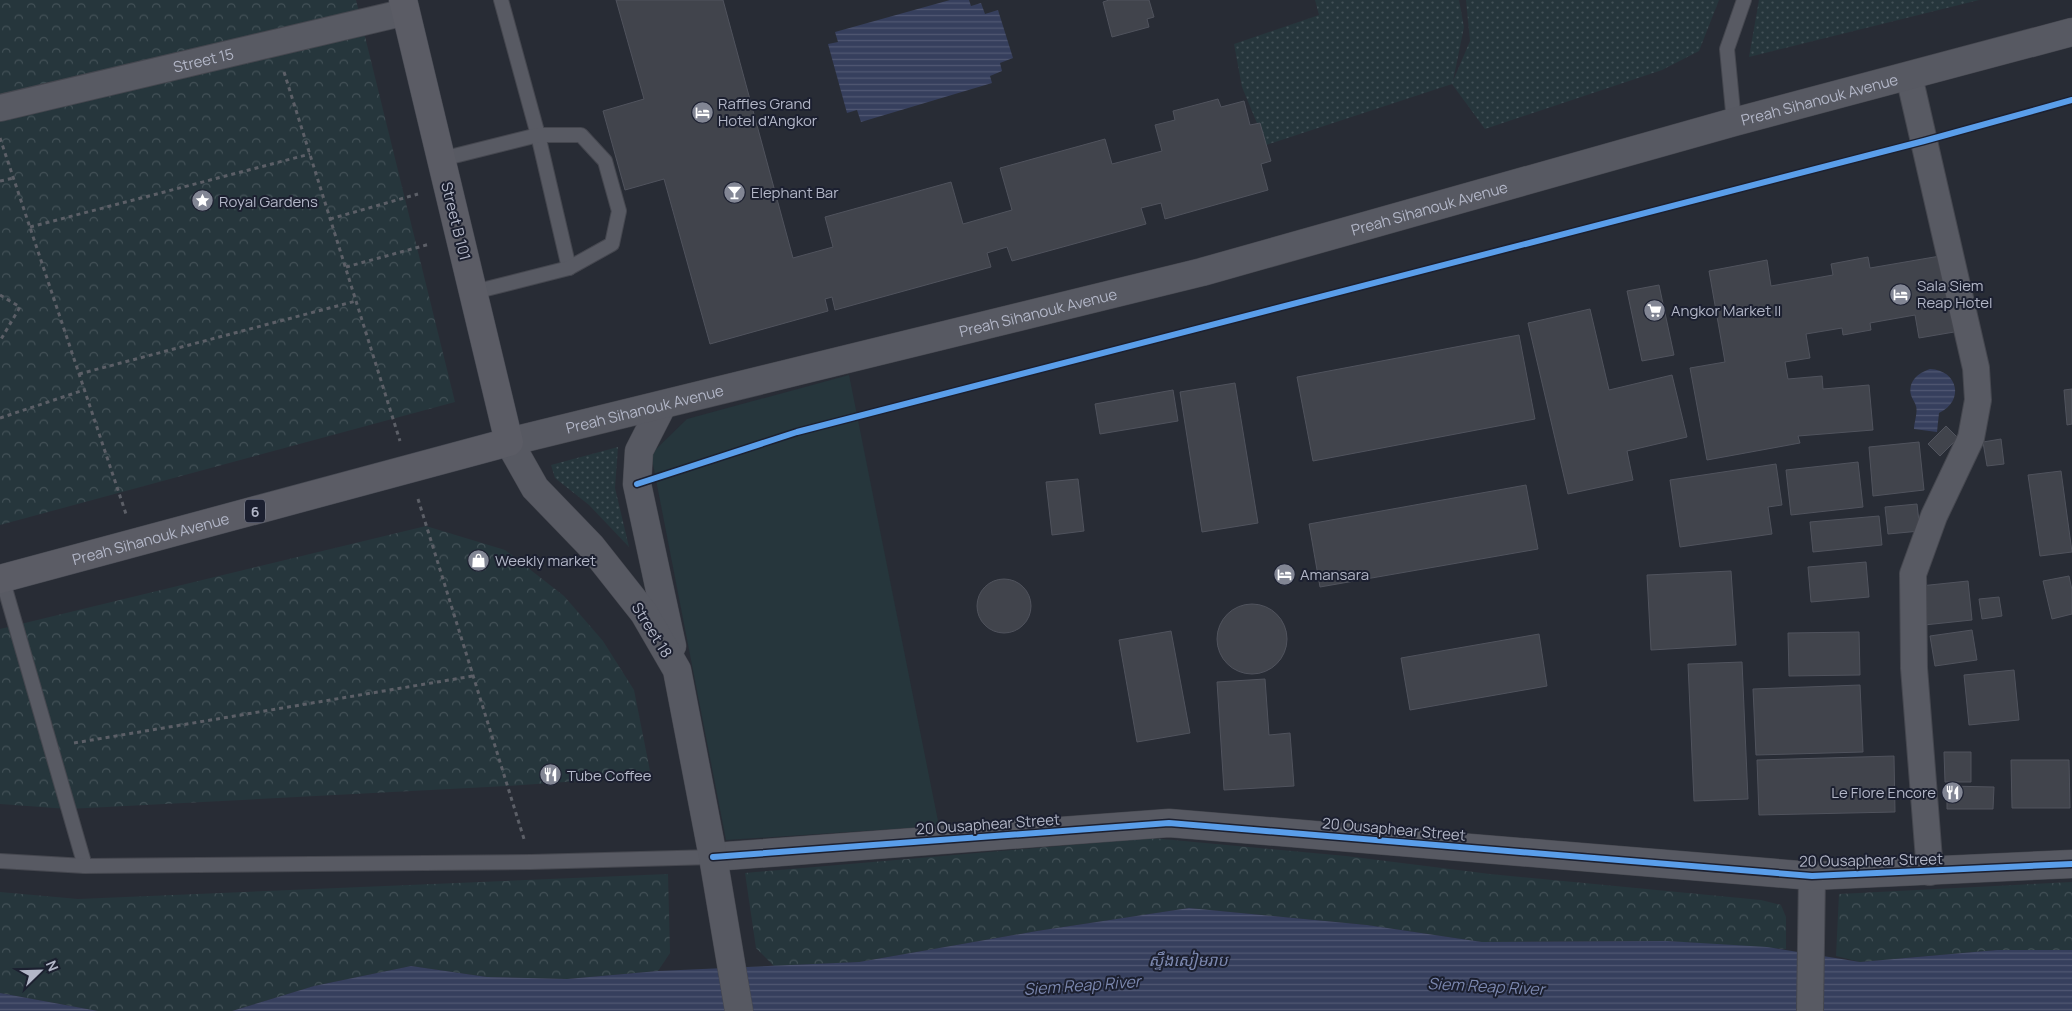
<svg xmlns="http://www.w3.org/2000/svg" width="2072" height="1011" font-family="Manrope,'Noto Sans Khmer',sans-serif">
	<style>
		.grass { fill: url(#grass-dots) }
		.forest { fill: url(#forest-crowns) }
		.garden { fill: #26363c }
		.water { fill: url(#water-rules) }
		.building { fill: #41444c; stroke: #50535d }
		.lines { fill: none; stroke-linecap: round; stroke-linejoin: round }
		.lane-casing { stroke: #45474f; stroke-width: 16 }
		.street-casing { stroke: #45474f; stroke-width: 28 }
		.secondary-casing { stroke: #45474f; stroke-width: 29 }
		.primary-casing { stroke: #464952; stroke-width: 29 }
		.path { stroke: #5c5f67; stroke-width: 3; stroke-dasharray: 4 4; stroke-linecap: butt }
		.lane { stroke: #585a63; stroke-width: 14 }
		.street { stroke: #585a63; stroke-width: 26 }
		.secondary { stroke: #575962; stroke-width: 28 }
		.primary { stroke: #5b5c65; stroke-width: 28 }
		.cycleway-casing { stroke: #1c2030; stroke-width: 9 }
		.cycleway { stroke: #5a9eea; stroke-width: 6 }
		.labels { text-anchor: middle; dominant-baseline: central; stroke-width: 4; stroke-linejoin: round; paint-order: stroke }
		.shield { fill: #1c2030; stroke: #85899a; stroke-width: 1 }
		.shield-label { font-size: 14px; font-weight: bold; fill: #b2b6c7 }
		.street-label { font-size: 15px; fill: #b2b6c7; stroke: #1c2030 }
		.poi-label { font-size: 15px; fill: #b2b6c7; stroke: #1c2030; text-anchor: start }
		.water-label { font-size: 16px; font-style: italic; fill: #7b87ae; stroke: #1c2030 }
	</style>
	<defs>
		<pattern id="grass-dots" width="8" height="8" patternUnits="userSpaceOnUse" patternTransform="scale(1.25)"><rect width="8" height="8" fill="#26363c"/><path d="M2 2h.1M6 6h.1" fill="none" stroke="#435157" stroke-width="1.8" stroke-linecap="round"/></pattern>
		<pattern id="forest-crowns" width="20" height="18" patternUnits="userSpaceOnUse" patternTransform="scale(1.25)"><rect width="20" height="18" fill="#26363c"/><path d="M2 6a3 3 0 1 1 6 0M12 15a3 3 0 1 1 6 0" fill="none" stroke="#435157"/></pattern>
		<pattern id="water-rules" width="6" height="5" patternUnits="userSpaceOnUse" patternTransform="scale(1.25)"><rect width="6" height="5" fill="#363f5d"/><path d="M0 2.5h6" fill="none" stroke="#515873"/></pattern>
	</defs>
	<rect width="100%" height="100%" fill="#282c35"/>
	<g class="grass">
		<path d="M1315 0H1459L1464 27 1453 81 1470 41 1466 0H1719L1699 51 1662 70 1485 129 1452 84 1266 145 1242 87 1234 44 1319 15Z"/>
		<path d="M1759 0H1979L1749 57Z"/>
		<path d="M618 447 615 488 629 547 589 505 555 478 551 465Z"/>
	</g>
	<g class="forest">
		<path d="M0 0H356L455 402 0 525Z"/>
		<path d="M426 526 505 550 564 596 603 641 634 690 651 776 507 786 68 809 0 804V629Z"/>
		<path d="M1152 838 1346 856 1490 874 1761 900 1781 905 1786 917V949L1666 941 1482 942 1367 925 1189 908 1037 931 859 962 774 966 756 948 745 873Z"/>
		<path d="M668 874 670 953 658 971 567 979 487 977 411 966 314 986 232 1011H98L0 993V892L78 899Z"/>
		<path d="M2072 882V950H1997L1860 962 1836 956 1839 894Z"/>
	</g>
	<path class="garden" d="M849 375 939 826 726 840 651 454 687 419Z"/>
	<g class="water">
		<path d="M950 0H969L971 6 981 3 985 14 998 10 1013 58 1000 63 1002 71 990 76 992 83 861 122 857 110 847 113 828 44 838 42 835 32Z"/>
		<path d="M1930 369C1958 370 1965 401 1939 413L1937 432 1914 429C1914 423 1918 412 1916 406 1915 402 1912 399 1911 395 1908 381 1918 373 1930 369Z"/>
		<path d="M1189 908 1367 925 1482 942 1667 941 1767 947 1860 962 1997 950H2072V1011H232L314 986 411 966 487 977 567 979 658 971 859 962 1037 931Z"/>
		<path d="M0 993 98 1011H0Z"/>
	</g>
	<g class="building">
		<path d="M616 0H723L793 258 833 247 825 217 951 182 963 224 1012 210 1000 168 1105 139 1112 164 1162 151 1155 125 1175 120 1173 111 1218 99 1221 107 1244 101 1250 125 1260 123 1271 161 1261 164 1268 190 1165 219 1161 203 1141 208 1146 224 1012 261 1007 247 987 253 991 267 835 310 832 297 825 299 828 311 710 344 664 179 625 190 603 111 644 99Z"/>
		<path d="M1109 0H1149L1154 17 1147 19 1149 27 1112 37 1103 2Z"/>
		<path d="M1946 255 1960 331 1919 338 1915 315 1870 323 1871 330 1843 335 1842 328 1806 334 1810 358 1785 362 1788 379 1822 376 1823 389 1869 385 1873 430 1798 436 1800 443 1707 460 1690 368 1725 362 1709 271 1767 260 1771 286 1833 275 1831 264 1868 257 1870 268Z"/>
		<path d="M1659 285 1674 355 1642 361 1627 291Z"/>
		<path d="M1590 309 1609 390 1672 375 1687 437 1627 451 1633 480 1568 494 1528 323Z"/>
		<path d="M1519 335 1535 419 1313 461 1297 377Z"/>
		<path d="M1235 383 1258 523 1202 532 1180 392Z"/>
		<path d="M2072 389V424L2067 425 2064 390Z"/>
		<path d="M1173 390 1178 421 1100 434 1095 404Z"/>
		<path d="M1946 426 1958 438 1940 456 1928 444Z"/>
		<path d="M2001 439 2004 464 1987 466 1983 442Z"/>
		<path d="M1919 442 1924 490 1873 496 1869 447Z"/>
		<path d="M1858 462 1863 507 1791 515 1786 470Z"/>
		<path d="M1776 464 1782 505 1768 507 1772 534 1680 547 1670 480Z"/>
		<path d="M2061 471 2072 552 2040 556 2028 475Z"/>
		<path d="M1078 479 1084 531 1052 535 1046 482Z"/>
		<path d="M1526 485 1538 549 1320 587 1309 524Z"/>
		<path d="M1917 504 1920 531 1888 534 1885 507Z"/>
		<path d="M1879 516 1882 545 1813 552 1810 522Z"/>
		<path d="M1866 562 1869 597 1811 602 1808 567Z"/>
		<path d="M1731 571 1736 645 1651 650 1647 575Z"/>
		<path d="M2069 576 2072 590V614L2052 619 2043 581Z"/>
		<circle cx="1004" cy="606" r="27"/>
		<path d="M1968 581 1972 620 1924 625 1920 586Z"/>
		<path d="M1999 597 2002 616 1982 619 1979 599Z"/>
		<circle cx="1252" cy="639" r="35"/>
		<path d="M1972 630 1977 660 1935 666 1930 636Z"/>
		<path d="M1171 631 1190 733 1137 742 1119 640Z"/>
		<path d="M1859 632 1860 675 1789 676 1788 633Z"/>
		<path d="M1539 634 1547 686 1410 710 1401 658Z"/>
		<path d="M1742 662 1748 799 1694 801 1688 664Z"/>
		<path d="M2014 670 2019 720 1969 725 1964 675Z"/>
		<path d="M1265 679 1269 735 1290 733 1294 786 1224 790 1217 682Z"/>
		<path d="M1860 685 1863 752 1756 755 1753 689Z"/>
		<path d="M1944 752H1971V782H1945Z"/>
		<path d="M1894 756 1895 812 1759 815 1757 760Z"/>
		<path d="M2011 760H2069L2070 808H2012Z"/>
		<path d="M1947 786 1994 787 1993 809H1947Z"/>
	</g>
	<g class="lines">
		<defs>
			<g id="lane">
				<path d="M501 0 538 135 569 268"/>
				<path d="M1734 122 1727 49 1744 0"/>
				<path d="M442 159 538 135H581L605 161 619 211 612 244 569 268 474 292"/>
				<path d="M2 578 85 866"/>
				<path d="M0 861 85 866 531 862 713 857"/>
			</g>
			<g id="street">
				<path d="M1909 76 1976 368 1978 400 1971 438 1934 516 1913 574 1914 668 1930 872"/>
				<path id="s1" d="M0 108 406 12"/>
				<path d="M1810 1011 1812 876"/>
			</g>
			<g id="secondary">
				<path d="M662 406 639 451 637 484 672 646"/>
				<path d="M713 857 1169 823 1812 876 2072 864"/>
				<path id="s2" d="M739 1011 713 857 677 670 644 613 591 546 535 488 509 442 1202 272 1734 122 2072 32"/>
			</g>
			<g id="primary">
				<path id="s3" d="M0 579 509 442 403 0"/>
			</g>
		</defs>
		<use href="#lane" class="lane-casing"/>
		<use href="#street" class="street-casing"/>
		<use href="#secondary" class="secondary-casing"/>
		<use href="#primary" class="primary-casing"/>
		<g class="path">
			<path d="M284 72 400 441"/>
			<path d="M0 138 126 514"/>
			<path d="M0 181 14 178"/>
			<path d="M330 219 418 194"/>
			<path d="M30 227 310 154"/>
			<path d="M346 267 430 244"/>
			<path d="M0 295 20 307 0 341"/>
			<path d="M79 374 356 301"/>
			<path d="M0 418 84 390"/>
			<path d="M418 499 524 839"/>
			<path d="M74 743 473 676"/>
		</g>
		<use href="#lane" class="lane"/>
		<use href="#street" class="street"/>
		<use href="#secondary" class="secondary"/>
		<use href="#primary" class="primary"/>
		<defs>
			<g id="cycleway">
				<path d="M637 484 797 432 1924 141 2072 100"/>
				<path d="M713 857 1169 823 1812 876 2072 864"/>
			</g>
		</defs>
		<use href="#cycleway" class="cycleway-casing"/>
		<use href="#cycleway" class="cycleway"/>
	</g>
	<defs>
		<symbol id="hotel-disc" viewBox="-11 -11 22 22"><circle r="9.5" fill="#828694" stroke="#1c2030"/><path d="M-6-4.5h1.5V1H6V5H4.5V3h-9V5H-6ZM-4 0a1.8 1.8 0 1 1 3.6 0ZM.5 0V-2.5h3Q6-2.5 6 0Z" fill="#fff"/></symbol>
		<symbol id="bar-disc" viewBox="-11 -11 22 22"><circle r="9.5" fill="#828694" stroke="#1c2030"/><path d="M-6-5H6L.8 .8V4.5H3.5V6h-7V4.5H-.8V.8Z" fill="#fff"/></symbol>
		<symbol id="sight-disc" viewBox="-11 -11 22 22"><circle r="9.5" fill="#828694" stroke="#1c2030"/><path d="M0-6L1.8-2.2L6-1.7L2.9 1.2L3.7 5.4L0 3.3L-3.7 5.4L-2.9 1.2L-6-1.7L-1.8-2.2Z" fill="#fff"/></symbol>
		<symbol id="supermarket-disc" viewBox="-11 -11 22 22"><circle r="9.5" fill="#828694" stroke="#1c2030"/><path d="M-6-5.5h2.5l.6 2H6L4.5 2H-2.5L-4.4-4H-6ZM-1.5 3.2a1.3 1.3 0 1 0 .1 0ZM3 3.2a1.3 1.3 0 1 0 .1 0Z" fill="#fff"/></symbol>
		<symbol id="shop-disc" viewBox="-11 -11 22 22"><circle r="9.5" fill="#828694" stroke="#1c2030"/><path d="M-5-2.5h2.3a2.7 3.5 0 0 1 5.4 0H5L5.5 6h-11ZM-1.5-2.5h3a1.5 2.3 0 0 0-3 0Z" fill="#fff"/></symbol>
		<symbol id="restaurant-disc" viewBox="-11 -11 22 22"><circle r="9.5" fill="#828694" stroke="#1c2030"/><path d="M-5-6h1v4h1v-4h1v4h1v-4h1v5L-1.5 .5V6h-2V.5L-5-1ZM5-6V6H3V1.5H1.5Q1.5-4 5-6Z" fill="#fff"/></symbol>
	</defs>
	<g fill-rule="evenodd">
		<use href="#hotel-disc" x="690" y="100" width="25" height="25"/>
		<use href="#bar-disc" x="722" y="180" width="25" height="25"/>
		<use href="#sight-disc" x="190" y="188" width="25" height="25"/>
		<use href="#hotel-disc" x="1888" y="282" width="25" height="25"/>
		<use href="#supermarket-disc" x="1642" y="298" width="25" height="25"/>
		<use href="#shop-disc" x="466" y="548" width="25" height="25"/>
		<use href="#hotel-disc" x="1272" y="562" width="25" height="25"/>
		<use href="#restaurant-disc" x="538" y="762" width="25" height="25"/>
		<use href="#restaurant-disc" x="1940" y="780" width="25" height="25"/>
	</g>
	<g class="labels">
		<rect class="shield" x="245" y="499.5" width="20" height="23" rx="4"/>
		<g class="shield-label">
			<text x="255" y="511">6</text>
		</g>
		<g class="street-label">
			<text stroke="none"><textPath href="#s1" startOffset="209">Street 15</textPath></text>
			<text stroke="none"><textPath href="#s2" startOffset="1986">Preah Sihanouk Avenue</textPath></text>
			<text stroke="none"><textPath href="#s2" startOffset="1581">Preah Sihanouk Avenue</textPath></text>
			<text transform="translate(456 221) rotate(76)">Street B 101</text>
			<text stroke="none"><textPath href="#s2" startOffset="1176">Preah Sihanouk Avenue</textPath></text>
			<text stroke="none"><textPath href="#s2" startOffset="771">Preah Sihanouk Avenue</textPath></text>
			<text stroke="none"><textPath href="#s3" startOffset="156">Preah Sihanouk Avenue</textPath></text>
			<text transform="translate(652 630) rotate(58)">Street 18</text>
			<text transform="translate(988 824) rotate(-4)">20 Ousaphear Street</text>
			<text transform="translate(1394 829) rotate(5)">20 Ousaphear Street</text>
			<text transform="translate(1871 860) rotate(-1)">20 Ousaphear Street</text>
		</g>
		<g class="poi-label">
			<text x="718" y="103">Raffles Grand<tspan x="718" dy="17">Hotel d'Angkor</tspan></text>
			<text x="751" y="192">Elephant Bar</text>
			<text x="219" y="201">Royal Gardens</text>
			<text x="1917" y="285">Sala Siem<tspan x="1917" dy="17">Reap Hotel</tspan></text>
			<text x="1671" y="310">Angkor Market II</text>
			<text x="495" y="560">Weekly market</text>
			<text x="1300" y="574">Amansara</text>
			<text x="567" y="775">Tube Coffee</text>
			<text x="1936" y="792" text-anchor="end">Le Flore Encore</text>
		</g>
		<g class="water-label">
			<text x="1188" y="960">ស្ទឹងសៀមរាប</text>
			<text transform="translate(1082 985) rotate(-4)">Siem Reap River</text>
			<text transform="translate(1486 986) rotate(3)">Siem Reap River</text>
		</g>
	</g>
	<g transform="translate(40 971) rotate(67)" stroke="#1c2030" stroke-width="4" paint-order="stroke">
	<path d="M0-4L9 19L0 12L-9 19Z" fill="#b2b6c7"/>
	<text y="-8" font-size="14" font-weight="bold" text-anchor="middle" fill="#b2b6c7">N</text>
	</g>
</svg>
